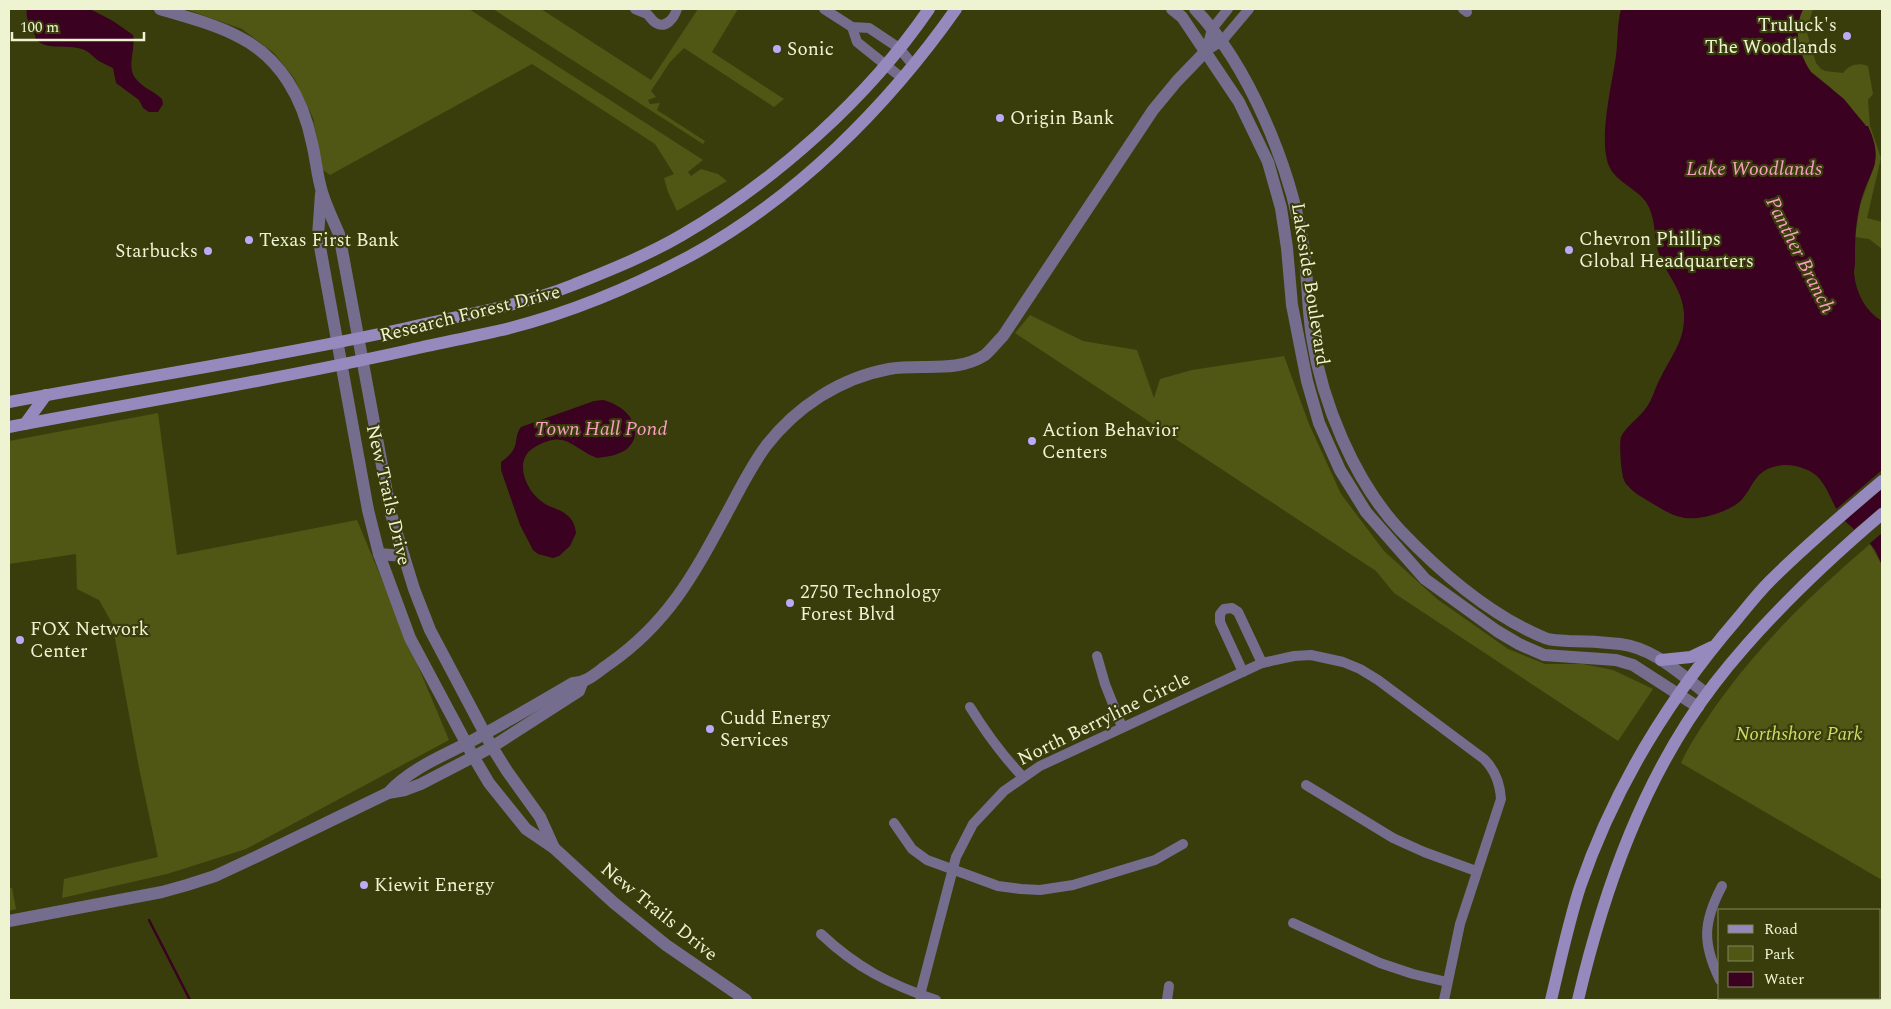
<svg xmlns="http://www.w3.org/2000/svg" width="1891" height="1009" font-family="Spectral,serif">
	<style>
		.green { fill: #505614 }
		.water { fill: #3a0120 }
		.pier { fill: #393d0c }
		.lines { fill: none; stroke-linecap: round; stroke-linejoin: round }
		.stream { stroke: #3a0120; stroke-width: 2.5 }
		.minor { stroke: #746d8e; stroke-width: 10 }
		.tertiary { stroke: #746d8e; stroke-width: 12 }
		.secondary { stroke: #9589be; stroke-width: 12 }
		.poi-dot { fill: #bbaaf6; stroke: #393d0c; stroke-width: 2 }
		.labels { text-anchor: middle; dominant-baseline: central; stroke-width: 4.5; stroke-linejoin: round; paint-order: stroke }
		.poi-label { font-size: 19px; fill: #eef3d2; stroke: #393d0c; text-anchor: start }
		.street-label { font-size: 19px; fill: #eef3d2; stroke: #393d0c }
		.park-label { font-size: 19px; font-style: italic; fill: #d0dc64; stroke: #393d0c }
		.water-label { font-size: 20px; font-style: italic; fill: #f99ec3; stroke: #393d0c }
	</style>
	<rect width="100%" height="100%" fill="#393d0c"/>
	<g class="green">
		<path d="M185 9H469L703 160 688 172 691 176 701 169 718 174 727 181 677 211 668 192 664 178 674 174 655 144 532 64 330 175 323 170 313 118 294 78 274 53 242 29Z"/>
		<path d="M493 9H541L651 80 698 9H738L712 52 784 99 774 107 684 48 670 62 651 91 656 97 648 100 650 104 660 103 657 110 705 141 703 144Z"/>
		<path d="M1803 9H1813L1808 25 1807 33 1816 63 1821 69 1825 71 1843 73C1849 65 1858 62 1868 66L1873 94 1868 100 1870 126 1881 158 1867 218 1882 222V249L1869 239 1855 237 1860 205 1875 164 1865 124 1830 87 1811 72 1806 64 1802 55 1797 33 1800 16Z"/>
		<path d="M1030 315 1083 341 1137 350 1154 398 1160 379 1192 370 1284 356 1309 424 1341 494 1384 551 1437 599 1508 649 1545 664H1583L1613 670 1653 689 1618 741 1394 593 1376 571 1015 333Z"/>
		<path d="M158 413 177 555 357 520 449 740 246 849 167 874 62 898 64 879 158 857 139 768 112 623 99 600 77 589 76 554 9 564V441Z"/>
		<path d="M1870 544 1882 565V880L1681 763C1690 743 1703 725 1715 707 1760 643 1811 595 1870 544Z"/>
		<path d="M9 888H12L16 909 9 911Z"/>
	</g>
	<g class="water">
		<path d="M27 9H90L113 21 133 35C136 49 126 67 136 79 143 88 154 91 162 99L163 104 158 112H149L143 108 139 100 116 83 113 68C108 66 103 63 99 61 93 57 89 51 82 49 67 44 49 51 36 40 35 28 24 21 27 9Z"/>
		<path d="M1621 9H1803C1793 30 1798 53 1811 72L1844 99 1866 126H1868C1886 165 1868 170 1860 205 1855 224 1855 243 1855 262 1855 266 1854 270 1854 273 1856 293 1865 311 1882 321V565C1879 559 1877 551 1872 546 1863 535 1850 528 1841 516 1832 504 1828 487 1817 476 1801 463 1773 460 1758 476 1751 484 1747 496 1738 503 1724 513 1701 520 1685 518 1672 516 1660 508 1650 502 1643 498 1634 493 1629 487 1627 485 1625 483 1624 480 1621 474 1619 443 1621 437 1626 426 1639 418 1646 408 1653 399 1655 387 1661 377 1672 354 1685 341 1684 314 1683 287 1662 271 1657 247 1654 231 1655 216 1646 202 1636 188 1616 182 1609 166 1598 140 1612 84 1616 56 1618 40 1617 24 1621 9Z"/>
		<path d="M603 400C620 404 640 419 634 439 633 442 630 446 627 449 619 455 607 457 597 458 571 448 566 429 535 447 513 459 525 489 541 501 549 508 560 508 568 516 573 520 575 526 576 533L570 546 559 556 553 558 538 554 533 550 520 525 501 470V462C506 458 513 453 515 446 517 439 516 434 521 427L594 401Z"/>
	</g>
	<g class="pier">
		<path d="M1882 470V489L1843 522 1834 511Z"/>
		<path d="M1882 506V533L1868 545 1851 532Z"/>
	</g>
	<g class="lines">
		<path class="stream" d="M149 920 190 1000"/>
		<g class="minor">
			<path d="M635 9C639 11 643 12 647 14 650 16 652 21 656 23 666 29 674 18 677 9"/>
			<path d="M824 9 852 27 869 28 899 48 913 65"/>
			<path d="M1463 9 1467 12"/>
			<path d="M852 27 857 42 902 78"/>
			<path d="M1206 51 1222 41 1249 9"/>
			<path d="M1206 51 1212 29 1228 9"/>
			<path d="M1097 656 1105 684 1122 727"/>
			<path d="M1243 672 1220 622V614L1224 609 1232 608 1238 612 1262 663"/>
			<path d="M970 707C986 733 1003 756 1023 777"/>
			<path d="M1306 785 1393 838 1424 852 1476 871"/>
			<path d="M894 823 912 849 927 860 998 886 1021 889 1040 890 1073 885 1155 860 1183 844"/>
			<path d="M1293 923 1380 963 1413 974 1447 982"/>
			<path d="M821 934C857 968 889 984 936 1000"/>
			<path d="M1720 980C1702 943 1703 922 1722 886"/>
			<path d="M1812 998 1829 1000"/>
			<path d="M921 1000 920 995 956 857 973 824 1004 791 1040 766 1262 663 1294 656 1311 655 1343 662 1360 669 1378 680 1484 759C1495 770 1500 783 1501 799L1460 924 1444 1000"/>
			<path d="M1167 1000 1169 986"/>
			<path d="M1729 1000 1737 998"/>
			<path d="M1841 1000V998"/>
			<path d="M1861 1000V998"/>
		</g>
		<g class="tertiary">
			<path d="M160 9C186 17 215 24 239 37 281 58 303 99 312 143 316 159 317 176 322 192 326 206 333 220 339 234L391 514 414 589 430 630 492 747 507 771 540 817 554 848"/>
			<path d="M1172 9 1182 17 1239 102 1268 162 1281 208 1287 248 1292 305 1307 381 1319 423 1340 470 1366 512 1425 579 1497 631 1519 644 1544 655 1616 660 1633 665 1698 707"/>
			<path d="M1195 9C1249 66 1290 166 1303 244 1308 274 1307 306 1312 337 1322 402 1354 481 1400 530 1441 573 1489 615 1545 638 1552 641 1561 640 1568 641 1585 641 1603 642 1620 644 1654 648 1680 674 1707 694"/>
			<path d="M321 194 318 236 368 510 379 554 410 638 473 756 489 783 526 829 554 848 614 903 666 945 746 1000"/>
			<path d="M379 554 404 556"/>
			<path d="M388 793C415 764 452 753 486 733 515 717 544 700 573 683 587 683 597 672 609 664 669 622 694 574 728 511 740 489 751 466 766 446 796 407 840 378 889 369 920 363 956 374 985 355 991 350 997 342 1003 336L1153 110 1177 81 1206 51"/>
			<path d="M9 921 162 892 187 885 215 876 260 855 388 793 405 790 421 784 492 747 579 691 582 683"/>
		</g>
		<g class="secondary">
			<path d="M9 402C142 377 275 357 407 328 463 315 520 306 573 285 610 270 648 255 682 235 775 181 868 98 929 9"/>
			<path d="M25 424 46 395"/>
			<path d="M9 427C141 402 274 380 405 351 440 343 476 336 510 328 572 312 634 286 690 256 796 198 887 107 956 9"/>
			<path d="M1661 660 1691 657 1712 647"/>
			<path d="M1551 1000C1560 963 1568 924 1580 887 1614 788 1669 698 1738 618 1748 606 1758 593 1770 581 1805 546 1844 513 1882 481"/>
			<path d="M1578 1000C1604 889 1644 775 1715 683 1763 621 1822 565 1882 514"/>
		</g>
	</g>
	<g class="poi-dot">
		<circle cx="1847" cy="36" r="5"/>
		<circle cx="777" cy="49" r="5"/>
		<circle cx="1000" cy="118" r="5"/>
		<circle cx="249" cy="240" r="5"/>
		<circle cx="1569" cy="250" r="5"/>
		<circle cx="208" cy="251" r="5"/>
		<circle cx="1032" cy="441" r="5"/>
		<circle cx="790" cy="603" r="5"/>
		<circle cx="20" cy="640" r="5"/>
		<circle cx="710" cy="729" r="5"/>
		<circle cx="364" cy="885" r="5"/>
	</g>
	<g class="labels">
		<g class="poi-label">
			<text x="1837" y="25" text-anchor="end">Truluck's<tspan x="1837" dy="22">The Woodlands</tspan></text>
			<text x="787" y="49">Sonic</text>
			<text x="1010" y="118">Origin Bank</text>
			<text x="1579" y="239">Chevron Phillips<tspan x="1579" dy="22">Global Headquarters</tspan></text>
			<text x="259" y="240">Texas First Bank</text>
			<text x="198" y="251" text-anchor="end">Starbucks</text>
			<text x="1042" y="430">Action Behavior<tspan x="1042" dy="22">Centers</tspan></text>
			<text x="800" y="592">2750 Technology<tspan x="800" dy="22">Forest Blvd</tspan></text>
			<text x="30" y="629">FOX Network<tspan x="30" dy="22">Center</tspan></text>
			<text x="720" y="718">Cudd Energy<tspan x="720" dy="22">Services</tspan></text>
			<text x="374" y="885">Kiewit Energy</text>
		</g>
		<g class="street-label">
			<text transform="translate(1310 284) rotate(81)">Lakeside Boulevard</text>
			<text transform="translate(470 314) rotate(-14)">Research Forest Drive</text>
			<text transform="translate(388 495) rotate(77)">New Trails Drive</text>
			<text transform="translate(1104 719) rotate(-26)">North Berryline Circle</text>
			<text transform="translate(659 912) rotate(39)">New Trails Drive</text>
		</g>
		<g class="park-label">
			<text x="1799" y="734">Northshore Park</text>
		</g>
		<g class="water-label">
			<text x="1754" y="169">Lake Woodlands</text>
			<text transform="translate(1800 255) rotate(63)">Panther Branch</text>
			<text x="601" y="429">Town Hall Pond</text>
		</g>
	</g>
	<rect width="1891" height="1009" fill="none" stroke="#eef3d2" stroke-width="20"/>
	<rect x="1718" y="909" width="162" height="90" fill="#393d0c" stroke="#81865b"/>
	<rect x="1728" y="925" width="25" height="8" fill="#9589be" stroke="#81865b"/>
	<text x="1764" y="934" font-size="15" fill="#eef3d2">Road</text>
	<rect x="1728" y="946" width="25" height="15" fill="#505614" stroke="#81865b"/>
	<text x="1764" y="959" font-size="15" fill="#eef3d2">Park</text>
	<rect x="1728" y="972" width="25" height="15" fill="#3a0120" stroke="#81865b"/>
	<text x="1764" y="984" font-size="15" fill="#eef3d2">Water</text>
	<path d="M12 32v8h132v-8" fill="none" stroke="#eef3d2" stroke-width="2.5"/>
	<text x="20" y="32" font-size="15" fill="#eef3d2" stroke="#393d0c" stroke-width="4" paint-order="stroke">100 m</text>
</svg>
